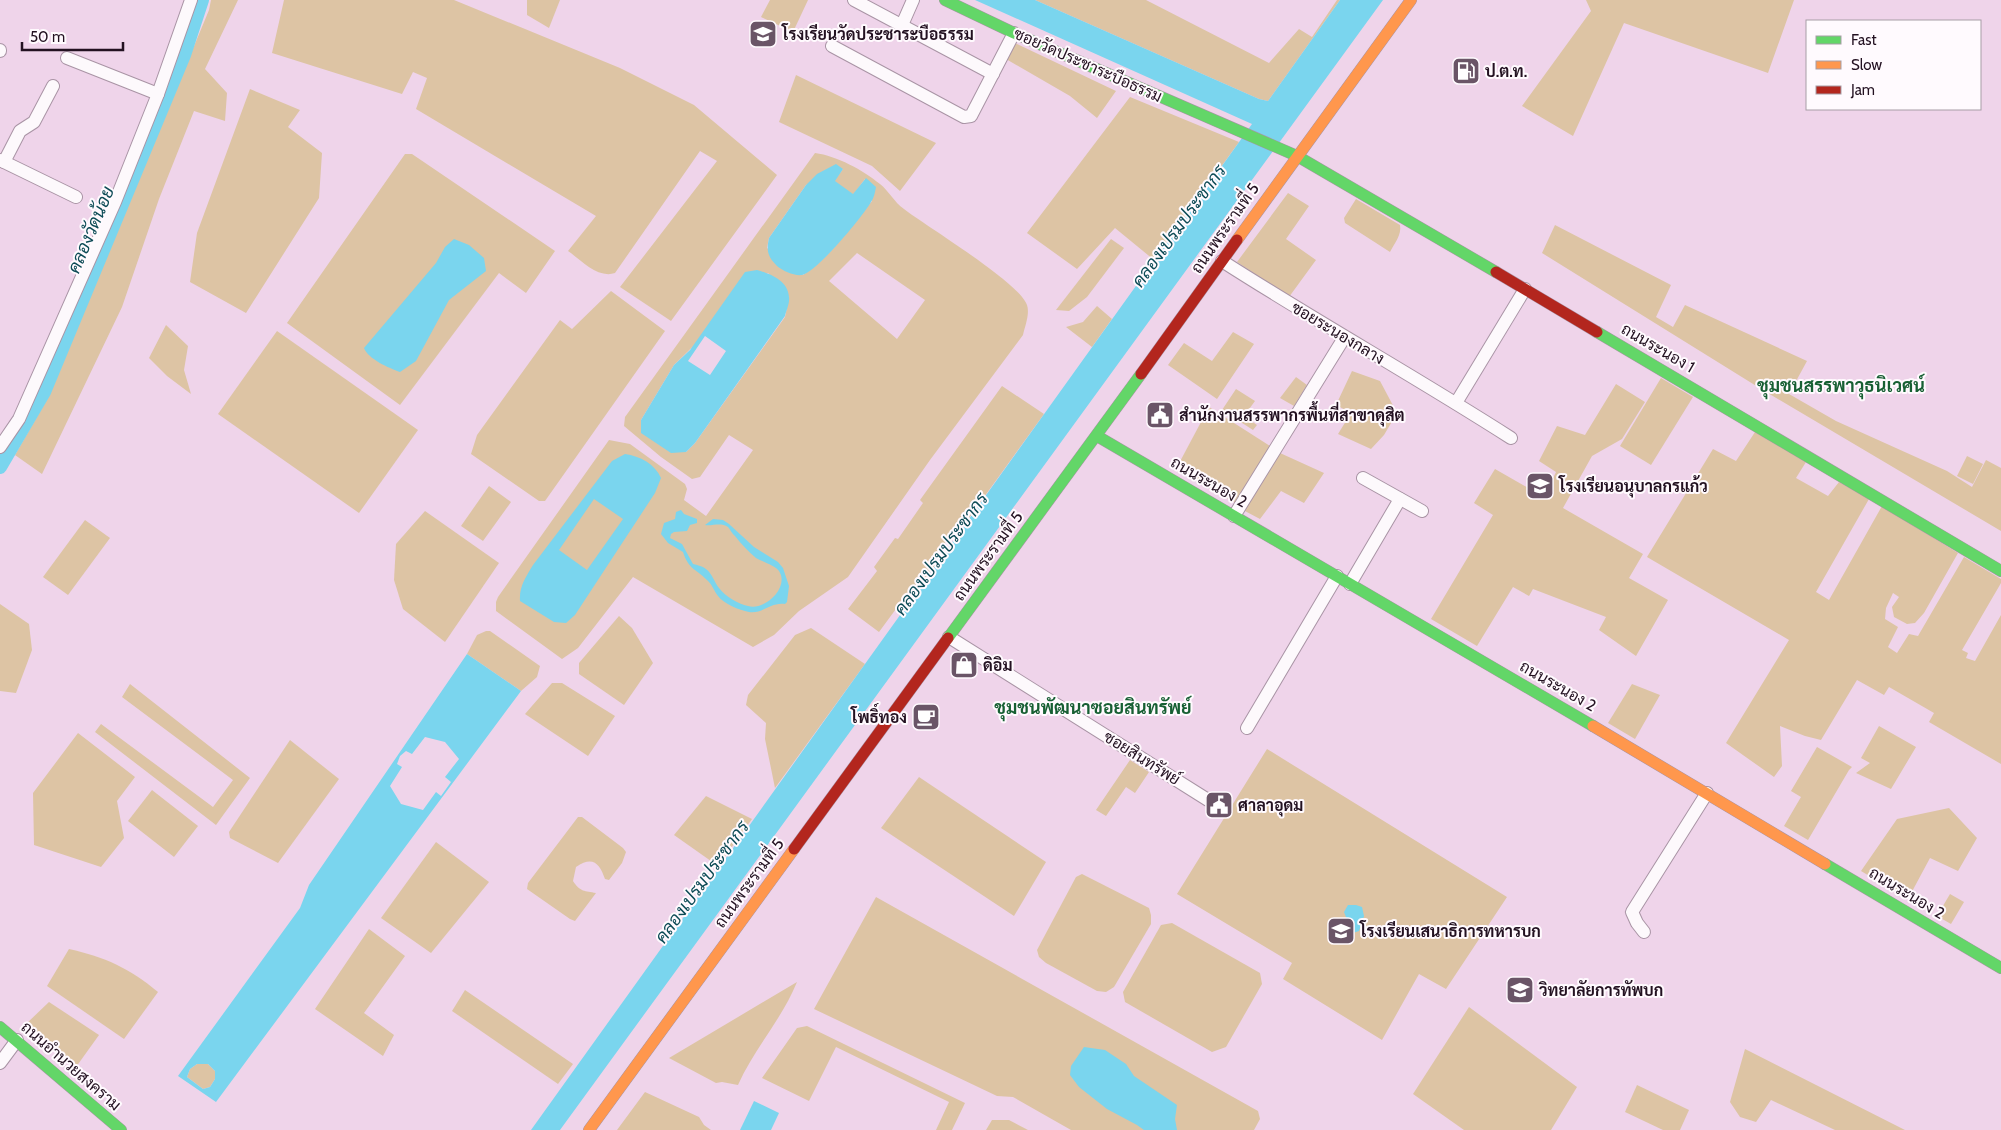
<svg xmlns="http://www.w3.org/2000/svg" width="2001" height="1130" font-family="Cabin,Sarabun,sans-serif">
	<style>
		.green { fill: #ddc4a4; fill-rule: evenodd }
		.water { fill: #7ad5ee; fill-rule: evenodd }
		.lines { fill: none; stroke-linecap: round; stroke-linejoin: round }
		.canal { stroke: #7ad5ee; stroke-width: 14 }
		.street-casing { stroke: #a994a5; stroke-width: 14 }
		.fast-casing { stroke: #a994a5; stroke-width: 12 }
		.slow-casing { stroke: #a994a5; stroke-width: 12 }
		.jam-casing { stroke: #a994a5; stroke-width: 12 }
		.street { stroke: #fdf9fc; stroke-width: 12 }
		.fast { stroke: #63d668; stroke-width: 11 }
		.slow { stroke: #ff974d; stroke-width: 11 }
		.jam { stroke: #b3261e; stroke-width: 11 }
		.labels { text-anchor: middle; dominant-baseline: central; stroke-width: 4; stroke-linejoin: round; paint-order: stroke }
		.poi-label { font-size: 16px; font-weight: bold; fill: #231121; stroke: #fffafe; text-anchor: start }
		.street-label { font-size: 16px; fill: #231121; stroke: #fffafe }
		.water-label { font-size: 18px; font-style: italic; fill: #0d4b56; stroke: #fffafe }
		.neighbourhood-label { font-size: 18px; font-weight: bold; fill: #175f33; stroke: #fffafe }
	</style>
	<rect width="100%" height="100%" fill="#efd4ea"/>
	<g class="green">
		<path d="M211 0H238L205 69 227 93 225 121 194 111 159 199 122 307 42 474 15 455 49 396 209 10Z"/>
		<path d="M284 0H454L620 68 694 105 777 175 671 321 620 287 717 161 700 151 615 273C598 279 581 260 568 251L596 216 416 109 427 78 413 72 402 94 272 53Z"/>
		<path d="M527 0H560L549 28 527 15Z"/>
		<path d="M770 0H808L793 32 761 17Z"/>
		<path d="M1035 0H1146L1269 63 1299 29 1312 37 1337 0H1340L1268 101 1259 99Z"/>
		<path d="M1586 0H1794L1768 73 1624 23 1573 136 1522 106 1591 11Z"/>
		<path d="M1015 43 1116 91 1097 118 1070 96 1006 59Z"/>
		<path d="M796 75 936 143 900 191 872 166 779 122Z"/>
		<path d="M250 89 300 110 288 127 322 153 319 198 246 313 190 282 197 233Z"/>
		<path d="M1130 97 1239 142 1154 260 1115 228 1077 269 1027 233Z"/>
		<path d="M815 153C837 156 863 170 880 184 889 191 894 202 904 209 926 226 1020 283 1027 305 1030 314 1025 326 1023 335L930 460 848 577 799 611 774 635 753 647 633 577 578 648 562 659 496 611V602L498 597 609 440 630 444 685 484 687 489 684 500 706 516 753 450 729 435 700 477 692 479 661 457 624 426 625 417ZM843 169 834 181 853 195 865 179 872 201C850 227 832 256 803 275L767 248 769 238 806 185ZM857 253 925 300 897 339 829 281ZM768 273 789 297 785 317 695 443 686 452 641 420 674 365Z"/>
		<path d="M405 154H412L555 251 526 293 499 273 400 405 287 323Z"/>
		<path d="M1288 193 1309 206 1286 239 1316 260 1289 297 1237 262Z"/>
		<path d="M1356 199 1400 225C1402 235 1394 244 1390 252L1345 223 1344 218Z"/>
		<path d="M1555 225 1671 285 1656 317 1673 327 1685 305 1807 361 1789 394 1836 421 1947 471 1972 487 1986 460 2001 468V531L1766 392 1542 253Z"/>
		<path d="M1111 239 1124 248 1087 297 1069 311 1056 310Z"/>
		<path d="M611 291 665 331 545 501H539L471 454 477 435 560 320 572 329Z"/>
		<path d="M1097 306 1112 319 1092 347 1066 327 1083 322Z"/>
		<path d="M166 325 188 346 184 370 191 394 167 376 149 358Z"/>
		<path d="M277 331 418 430 359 513 218 414Z"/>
		<path d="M1233 332 1254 344 1217 399 1168 365 1184 343 1212 361Z"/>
		<path d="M1352 371 1380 381 1397 413 1384 435 1371 449 1338 434 1351 413 1336 405Z"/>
		<path d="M1296 377 1307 385 1294 406 1280 398Z"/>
		<path d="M1661 378 1693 397 1651 465 1620 446Z"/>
		<path d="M1616 384 1645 402 1622 439 1592 456 1563 508 1643 554 1629 578 1668 600 1636 656 1599 630 1606 617 1533 589 1529 596 1513 587 1477 646 1431 619 1493 515 1474 503 1495 469 1544 497 1556 472 1539 461 1557 426 1585 435Z"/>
		<path d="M1002 386 1044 414 961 529 957 527 932 561 936 564 912 597 907 594 879 632 848 609 877 571 874 567 895 538 898 539 923 503 920 500Z"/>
		<path d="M1236 389 1255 401 1244 416 1257 425 1253 430 1222 410Z"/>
		<path d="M1209 407 1270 446 1237 504 1176 469Z"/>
		<path d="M1755 432 1806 462 1796 478 1828 496 1839 482 1869 499 1816 592 1829 600 1882 506 1958 553 1924 613 1915 623 1907 624 1894 617 1892 607 1899 597 1893 593 1886 608 1885 619 1898 627 1888 647 1897 653 1909 634 1918 636 1964 557 2001 579V583L1962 650 1968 653 1966 658 1975 661 2001 615V764L1929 722 1934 713 1889 687 1884 695 1857 680 1821 740 1805 736 1780 726 1782 766 1774 777 1726 743 1789 640 1647 557 1713 449 1736 461Z"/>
		<path d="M1280 453 1324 473 1304 503 1281 491 1260 519 1243 510Z"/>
		<path d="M1967 456 1983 464 1973 484 1957 476Z"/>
		<path d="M489 486 511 502 483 541 461 526Z"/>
		<path d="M425 511 499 563 445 642 403 609 394 580 396 544Z"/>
		<path d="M85 520 110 538 68 595 43 577Z"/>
		<path d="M0 604 29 624 32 650 16 693 0 691Z"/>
		<path d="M619 616 632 628 653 663 624 705 579 674V663Z"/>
		<path d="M811 628 865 664 775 788 765 739 766 723 746 705 748 695 795 635Z"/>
		<path d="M486 631H490L540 666 537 677 521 691 467 654 477 635Z"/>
		<path d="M552 683H562L615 716 588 756 525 714Z"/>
		<path d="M130 684 250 778 216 825 95 732 101 724 213 807 233 780 122 697Z"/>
		<path d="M1632 684 1660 695 1635 739 1608 723Z"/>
		<path d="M1879 726 1916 747 1891 789 1856 773 1870 763 1861 758Z"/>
		<path d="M78 733 135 777 117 801 124 838 101 867 34 845 33 793Z"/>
		<path d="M290 740 339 779 278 863 230 838 229 832Z"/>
		<path d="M1817 747 1852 767 1849 770 1808 840 1784 826 1801 797 1791 791Z"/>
		<path d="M1267 749 1507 897 1446 989 1419 974 1382 1040 1283 979 1292 963 1177 894Z"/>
		<path d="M1130 760 1149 772 1135 793 1126 787 1106 816 1096 810Z"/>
		<path d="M919 777 1046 862 1014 916 881 828Z"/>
		<path d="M152 790 198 826 174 857 128 821Z"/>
		<path d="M706 796 752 819 718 866 674 835Z"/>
		<path d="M1949 808 1977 838 1958 871 1930 858 1908 899 1861 871 1897 819Z"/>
		<path d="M578 817H582L623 848 626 852 622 863 609 880 605 879C600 864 593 855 576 867L573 881C580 892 585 891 596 893L575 921 570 919 527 889 528 883Z"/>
		<path d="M436 842 489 882 431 953 381 918Z"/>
		<path d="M1082 874 1149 908 1151 915V924L1114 987 1106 992 1097 991 1046 963 1039 957 1037 950 1076 877Z"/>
		<path d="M1950 894 1964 902 1951 924 1937 916Z"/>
		<path d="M876 897 1258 1111 1260 1119 1254 1130H1071L1013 1097 997 1096 814 1009Z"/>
		<path d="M1172 923 1260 973 1262 984 1226 1047 1212 1052 1125 1002 1123 992 1161 925Z"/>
		<path d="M369 929 405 956 364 1013 394 1035 383 1056 315 1009Z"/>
		<path d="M69 949C105 957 129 968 158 992L124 1039 47 986Z"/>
		<path d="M797 982C782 1019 754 1049 738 1085L722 1082 716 1083 669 1058Z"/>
		<path d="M465 990 573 1064 558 1084 452 1011Z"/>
		<path d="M49 1002 99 1035 76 1067 25 1025Z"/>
		<path d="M1469 1007 1577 1087 1551 1130H1464L1413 1094Z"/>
		<path d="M807 1026 965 1103 952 1130H936L949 1102 836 1047 809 1101 762 1078 797 1028Z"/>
		<path d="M1745 1049 1905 1130H1835L1771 1100 1756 1122 1740 1117 1730 1102Z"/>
		<path d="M197 1064H208L215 1071V1079L210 1087 203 1089 187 1077 190 1069Z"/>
		<path d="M1637 1085 1689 1110 1680 1130H1663L1625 1112Z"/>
		<path d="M645 1092 699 1117 704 1125 711 1130H617Z"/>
		<path d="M992 1120H1009L1028 1130H986Z"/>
	</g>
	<g class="water">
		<path d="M975 0H1035L1259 99 1268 101 1340 0H1383L560 1130H531L1252 124Z"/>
		<path d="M836 164 843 169 835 181 853 194 866 178 876 187C875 192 874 198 871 202 863 216 817 272 802 275 794 276 783 271 777 266 768 257 766 251 769 238L806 185 817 174Z"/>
		<path d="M454 239 469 245 484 258 486 271 449 300 416 361 400 372C389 368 368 359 364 348L436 263 445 247Z"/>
		<path d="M757 270C770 274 788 280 789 297 790 303 786 311 785 316L695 443 686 452 671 453 641 433V420L674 365 690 350 745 272ZM705 336 726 351 710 375 688 361Z"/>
		<path d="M625 454C640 456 655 464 661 478L655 493 575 615 566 623 554 622 520 601C519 586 526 577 533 565L612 461ZM594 499 623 519 587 570 559 550Z"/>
		<path d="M681 510 684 514 697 519V523L690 525 687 531 674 532 671 534 670 538 682 544 693 564C712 568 710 575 719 588 725 596 738 604 748 606 764 611 790 588 779 571 775 565 763 562 756 558 749 552 741 544 735 536 732 534 730 529 728 527 721 522 713 526 705 525L713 519 723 520 729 524 754 547 778 562 783 568 789 586 787 602 785 604C770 602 763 614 749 612 739 610 724 604 718 596 714 591 712 584 707 580 695 568 689 570 683 552L668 543 661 534 664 523 675 519 676 512Z"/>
		<path d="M467 654 521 691 216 1102 178 1076 300 908 309 885ZM425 737 445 742 459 759 445 777 451 782 441 796 436 792 423 810 401 804 390 786 402 767 397 764 400 756 406 751 412 754ZM197 1064H208L215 1071V1079L210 1087 203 1089 187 1077 190 1069Z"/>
		<path d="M1348 905H1356L1362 907 1364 916 1359 931 1353 933 1347 930 1348 922 1344 912Z"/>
		<path d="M1084 1047 1105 1050 1126 1064 1134 1076 1177 1105 1175 1119 1177 1130H1144L1137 1125 1107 1109 1079 1087 1070 1075 1071 1066Z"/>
		<path d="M754 1101 779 1113 771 1130H740Z"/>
	</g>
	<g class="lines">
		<path class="canal" d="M0 467 44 392 184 55 202 0"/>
		<defs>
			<g id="street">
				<path d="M854 0 993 74"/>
				<path d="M902 25 913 0"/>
				<path d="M832 46 964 117 971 116 1014 33"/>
				<path d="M0 50V51"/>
				<path d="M67 58 158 94"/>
				<path d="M0 160 76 197"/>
				<path d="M4 162 20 131 34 122 53 86"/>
				<path d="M1222 261C1317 322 1416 377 1511 438"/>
				<path d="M1456 403 1525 289"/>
				<path d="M0 447 19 419 115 202 158 94 191 0"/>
				<path d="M1363 478 1422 511"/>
				<path d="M1234 516 1344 338"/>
				<path d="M1350 584 1400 499"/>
				<path d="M949 637 1208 800"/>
				<path d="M1247 728 1337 576"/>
				<path d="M1644 932 1637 923 1632 912 1707 793"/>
				<path d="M0 1063 17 1040"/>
			</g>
			<g id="fast">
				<path d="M945 0 1014 33 1297 156 1496 272"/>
				<path d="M1597 332 2001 571"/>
				<path d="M1097 436 1593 726"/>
				<path d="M948 638 1141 374"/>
				<path d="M1825 864 2001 968"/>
				<path d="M0 1027 121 1130"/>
			</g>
			<g id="slow">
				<path d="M1237 240 1411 0"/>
				<path d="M1593 726 1825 864"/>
				<path d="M589 1130 794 849"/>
			</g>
			<g id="jam">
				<path d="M1496 272 1597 332"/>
				<path d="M1141 374 1237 240"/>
				<path d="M794 849 948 638"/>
			</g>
		</defs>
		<use href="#street" class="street-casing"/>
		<use href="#fast" class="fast-casing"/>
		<use href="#slow" class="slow-casing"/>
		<use href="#jam" class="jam-casing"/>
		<use href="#street" class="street"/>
		<use href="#fast" class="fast"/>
		<use href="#slow" class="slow"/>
		<use href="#jam" class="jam"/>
	</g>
	<defs>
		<symbol id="school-square" viewBox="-11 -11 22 22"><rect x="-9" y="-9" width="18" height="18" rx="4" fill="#6a5567" stroke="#fffafe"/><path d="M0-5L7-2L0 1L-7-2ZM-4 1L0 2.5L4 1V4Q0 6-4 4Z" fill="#fff"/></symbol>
		<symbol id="fuel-square" viewBox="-11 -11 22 22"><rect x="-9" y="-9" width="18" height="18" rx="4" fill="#6a5567" stroke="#fffafe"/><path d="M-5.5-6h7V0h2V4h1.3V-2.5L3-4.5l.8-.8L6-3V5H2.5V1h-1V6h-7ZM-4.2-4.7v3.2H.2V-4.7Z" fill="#fff"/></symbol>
		<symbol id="civic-square" viewBox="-11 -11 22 22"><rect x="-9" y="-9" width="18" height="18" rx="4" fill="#6a5567" stroke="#fffafe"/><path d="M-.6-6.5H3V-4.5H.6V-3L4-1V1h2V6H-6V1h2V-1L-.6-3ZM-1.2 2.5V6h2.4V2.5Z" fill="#fff"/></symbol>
		<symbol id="shop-square" viewBox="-11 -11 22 22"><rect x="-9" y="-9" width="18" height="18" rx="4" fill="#6a5567" stroke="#fffafe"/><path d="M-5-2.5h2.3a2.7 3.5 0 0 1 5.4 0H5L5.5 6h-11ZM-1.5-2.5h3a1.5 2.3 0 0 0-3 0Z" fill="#fff"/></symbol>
		<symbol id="cafe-square" viewBox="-11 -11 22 22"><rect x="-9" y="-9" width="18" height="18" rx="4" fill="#6a5567" stroke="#fffafe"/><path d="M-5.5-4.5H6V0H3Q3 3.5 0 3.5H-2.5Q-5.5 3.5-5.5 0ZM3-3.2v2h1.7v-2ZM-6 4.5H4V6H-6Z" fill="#fff"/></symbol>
		<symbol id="university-square" viewBox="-11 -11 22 22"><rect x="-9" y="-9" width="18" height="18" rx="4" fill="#6a5567" stroke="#fffafe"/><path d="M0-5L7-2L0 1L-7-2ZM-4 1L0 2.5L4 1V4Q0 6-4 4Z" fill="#fff"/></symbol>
	</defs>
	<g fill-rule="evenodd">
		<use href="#school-square" x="747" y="18" width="32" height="32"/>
		<use href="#fuel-square" x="1450" y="55" width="32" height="32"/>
		<use href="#civic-square" x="1144" y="399" width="32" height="32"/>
		<use href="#school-square" x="1524" y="470" width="32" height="32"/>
		<use href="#shop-square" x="948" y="649" width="32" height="32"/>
		<use href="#cafe-square" x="910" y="701" width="32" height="32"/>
		<use href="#civic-square" x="1203" y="789" width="32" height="32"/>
		<use href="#university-square" x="1325" y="915" width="32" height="32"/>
		<use href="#university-square" x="1504" y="974" width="32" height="32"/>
	</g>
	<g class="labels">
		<g class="poi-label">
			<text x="782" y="34">โรงเรียนวัดประชาระบือธรรม</text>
			<text x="1485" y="71">ป.ต.ท.</text>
			<text x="1179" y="415">สำนักงานสรรพากรพื้นที่สาขาดุสิต</text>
			<text x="1559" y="486">โรงเรียนอนุบาลกรแก้ว</text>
			<text x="983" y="665">ดิอิม</text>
			<text x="907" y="717" text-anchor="end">โพธิ์ทอง</text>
			<text x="1238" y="805">ศาลาอุดม</text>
			<text x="1360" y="931">โรงเรียนเสนาธิการทหารบก</text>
			<text x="1539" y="990">วิทยาลัยการทัพบก</text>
		</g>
		<g class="street-label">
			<text transform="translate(1088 65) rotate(24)">ซอยวัดประชาระบือธรรม</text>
			<text transform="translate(1225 228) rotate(-55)">ถนนพระรามที่ 5</text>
			<text transform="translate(1338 333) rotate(31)">ซอยระนองกลาง</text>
			<text transform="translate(1658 348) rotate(30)">ถนนระนอง 1</text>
			<text transform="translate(1209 482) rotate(30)">ถนนระนอง 2</text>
			<text transform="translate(988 556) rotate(-54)">ถนนพระรามที่ 5</text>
			<text transform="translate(1558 686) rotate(30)">ถนนระนอง 2</text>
			<text transform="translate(1142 758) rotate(32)">ซอยสินทรัพย์</text>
			<text transform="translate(749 883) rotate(-54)">ถนนพระรามที่ 5</text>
			<text transform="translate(1907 893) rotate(31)">ถนนระนอง 2</text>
			<text transform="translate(71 1066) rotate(41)">ถนนอำนวยสงคราม</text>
		</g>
		<g class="water-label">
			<text transform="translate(1179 226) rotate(-54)">คลองเปรมประชากร</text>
			<text transform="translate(91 230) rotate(-67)">คลองวัดน้อย</text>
			<text transform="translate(941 554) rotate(-54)">คลองเปรมประชากร</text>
			<text transform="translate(702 882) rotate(-54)">คลองเปรมประชากร</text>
		</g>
		<g class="neighbourhood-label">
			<text x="1841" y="386">ชุมชนสรรพาวุธนิเวศน์</text>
			<text x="1093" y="708">ชุมชนพัฒนาซอยสินทรัพย์</text>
		</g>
	</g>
	<rect x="1806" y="20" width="175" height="90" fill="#fffafe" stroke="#a79da6"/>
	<rect x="1816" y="36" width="25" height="8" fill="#63d668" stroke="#a79da6"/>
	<text x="1851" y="45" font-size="15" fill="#231121">Fast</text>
	<rect x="1816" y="61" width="25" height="8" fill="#ff974d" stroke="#a79da6"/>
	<text x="1851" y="70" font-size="15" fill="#231121">Slow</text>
	<rect x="1816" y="86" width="25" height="8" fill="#b3261e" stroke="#a79da6"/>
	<text x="1851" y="95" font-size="15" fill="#231121">Jam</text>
	<path d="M22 42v8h101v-8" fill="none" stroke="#231121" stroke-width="2.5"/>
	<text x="30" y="42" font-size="15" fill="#231121" stroke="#fffafe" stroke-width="4" paint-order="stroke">50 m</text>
</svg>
